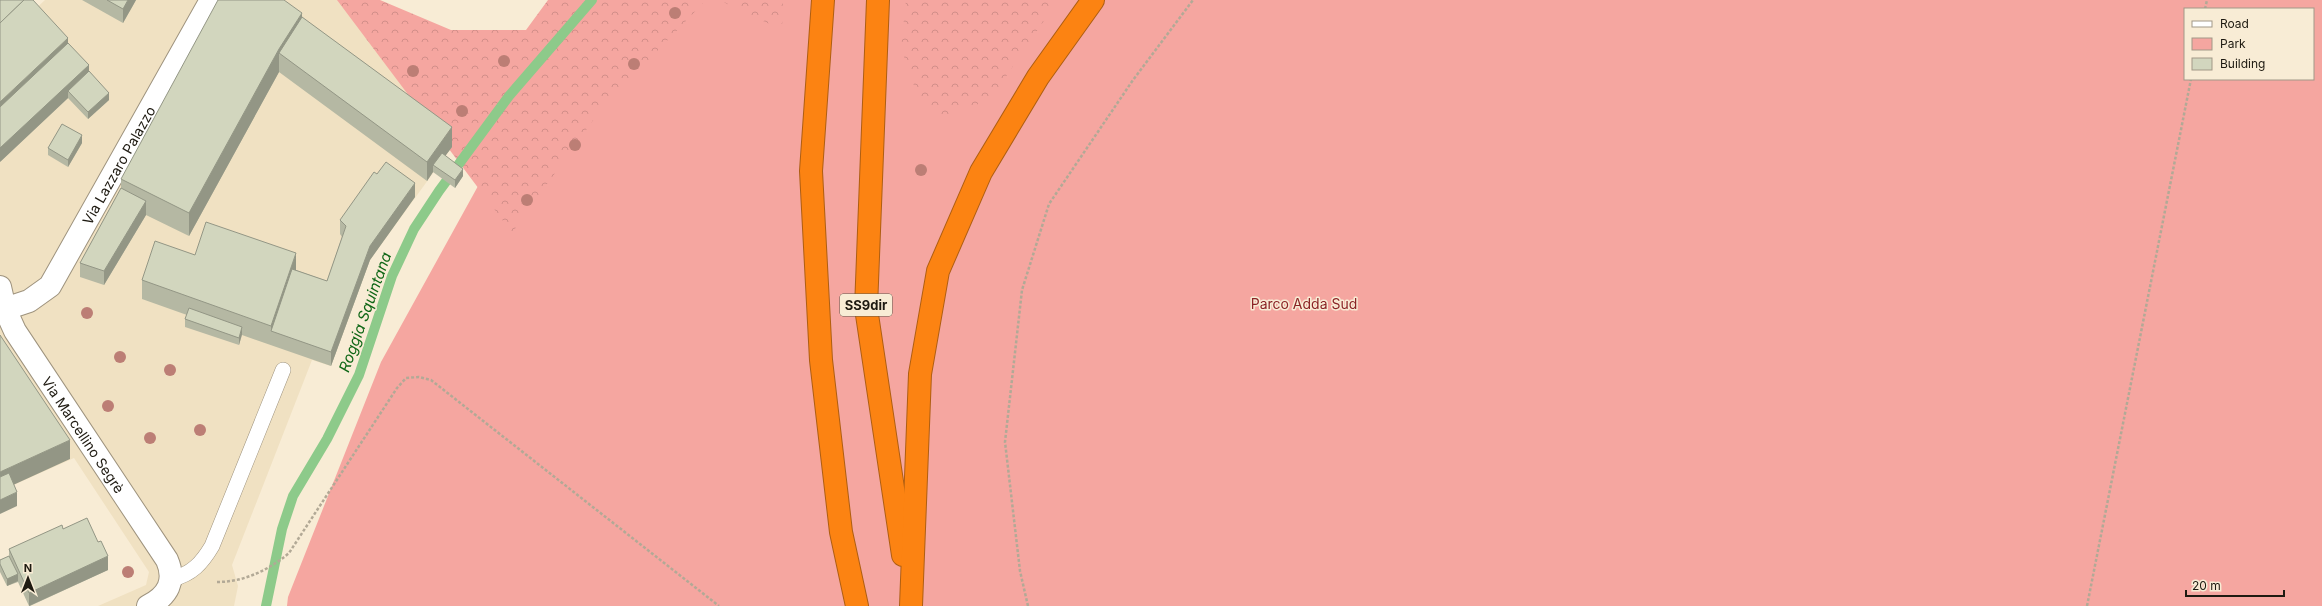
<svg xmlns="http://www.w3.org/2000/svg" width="2322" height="606" font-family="Inter,sans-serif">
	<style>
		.built { fill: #f0e1c2 }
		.green { fill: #f5a6a0; fill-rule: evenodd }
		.forest { fill: url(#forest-crowns) }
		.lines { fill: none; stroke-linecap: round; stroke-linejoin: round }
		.stream { stroke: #8dca8a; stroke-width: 10 }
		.lane-casing { stroke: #9e937e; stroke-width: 16 }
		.street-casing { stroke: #9e937e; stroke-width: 24 }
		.highway-casing { stroke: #ae5e12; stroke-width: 24 }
		.path { stroke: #b2a996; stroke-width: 2.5; stroke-dasharray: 3 2; stroke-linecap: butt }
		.lane { stroke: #fff; stroke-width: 15 }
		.street { stroke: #fff; stroke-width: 22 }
		.highway { stroke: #fc8312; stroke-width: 22 }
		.tree { fill: #bc7e75 }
		.wall { fill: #b5b8a3 }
		.shaded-wall { fill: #939685 }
		.building { fill: #d2d6be; stroke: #939685 }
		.labels { text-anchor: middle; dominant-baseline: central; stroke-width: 3; stroke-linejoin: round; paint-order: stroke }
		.shield { fill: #f8ecd5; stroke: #5f594c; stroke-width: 1 }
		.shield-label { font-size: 13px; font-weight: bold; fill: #1e1a11 }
		.street-label { font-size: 14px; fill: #1e1a11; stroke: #f8ecd5 }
		.park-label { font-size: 14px; fill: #8b2426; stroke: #f8ecd5 }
		.water-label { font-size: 15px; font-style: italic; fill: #0f6716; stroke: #f8ecd5 }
	</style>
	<defs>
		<pattern id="forest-crowns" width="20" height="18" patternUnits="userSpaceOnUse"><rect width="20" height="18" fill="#f5a6a0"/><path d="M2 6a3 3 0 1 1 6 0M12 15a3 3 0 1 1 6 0" fill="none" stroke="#d28e89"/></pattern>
	</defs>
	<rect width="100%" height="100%" fill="#f8ecd5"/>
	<path class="built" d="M45 0H338L452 147 370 260 331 366 312 360 232 565 238 586 234 606H98L146 585 149 572 74 458 0 491V42Z"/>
	<path class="green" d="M630 0H2322V606H287L288 597 381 362 521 108ZM2185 9H2313V79H2185Z"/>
	<g class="forest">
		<path d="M337 0H380L451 30H526L548 0H706L599 112 512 233Z"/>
		<path d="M719 0H783L782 30Z"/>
		<path d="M906 0H1058L990 100 944 116 919 100 901 48Z"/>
	</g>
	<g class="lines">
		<path class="stream" d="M266 606 282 529 293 496 327 439 359 375 392 276 414 229 439 191 509 96 592 0"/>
		<defs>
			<path id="lane" d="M172 579C192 574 202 563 212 546L283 370"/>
			<g id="street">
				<path id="s1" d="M0 287 5 309 15 331 167 560C176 581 168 596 148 606"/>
				<path id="s2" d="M5 309 29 301 50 286 211 0"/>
			</g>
			<g id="highway">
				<path d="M823 0 811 171 821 360 841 532 857 606"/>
				<path d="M878 0 866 308 903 555"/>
				<path d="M911 606 920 374 938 271 981 172 1038 77 1093 0"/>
			</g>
		</defs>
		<use href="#lane" class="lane-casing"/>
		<use href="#street" class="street-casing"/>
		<use href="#highway" class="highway-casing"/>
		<g class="path">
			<path d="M2205 9 2207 0"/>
			<path d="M217 582C244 582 269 570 289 553L397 388 406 378 419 377 431 380 719 606"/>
			<path d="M1028 606 1020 571 1005 442 1022 290 1049 204 1133 80 1193 0"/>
			<path d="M2087 606 2191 79"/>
		</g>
		<use href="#lane" class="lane"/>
		<use href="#street" class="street"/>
		<use href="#highway" class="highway"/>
	</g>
	<g class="tree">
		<circle cx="675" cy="13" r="6"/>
		<circle cx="504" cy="61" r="6"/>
		<circle cx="634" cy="64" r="6"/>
		<circle cx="413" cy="71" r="6"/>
		<circle cx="462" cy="111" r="6"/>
		<circle cx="575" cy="145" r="6"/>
		<circle cx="921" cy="170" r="6"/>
		<circle cx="527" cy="200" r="6"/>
		<circle cx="87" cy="313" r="6"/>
		<circle cx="120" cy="357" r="6"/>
		<circle cx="170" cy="370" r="6"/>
		<circle cx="108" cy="406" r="6"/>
		<circle cx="200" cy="430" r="6"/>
		<circle cx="150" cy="438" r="6"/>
		<circle cx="128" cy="572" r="6"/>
	</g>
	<g class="wall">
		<path d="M82 0H136L123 23Z"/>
		<path d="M302 17 452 147 445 156 463 176 455 188 433 172 427 181 279 72 189 236 146 215 104 285 80 277V263L121 188V179Z"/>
		<path d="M68 43 89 71 109 100 88 119 68 98 0 162Z"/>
		<path d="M82 143 68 167 48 155V148Z"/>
		<path d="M415 197 370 260 331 366 242 335 239 345 185 327V319L187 315 142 299V280L195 255 296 270 327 281 342 237 340 234V220Z"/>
		<path d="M63 529 108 570 30 606H29L18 582 7 586 0 572V560L9 556V549Z"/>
	</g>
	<g class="shaded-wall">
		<path d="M128 0H136L123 23V9Z"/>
		<path d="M302 13V36L279 53V72L189 236V213L279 49Z"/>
		<path d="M68 38V57L0 121V102Z"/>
		<path d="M89 65V79L68 91V98L0 162V143Z"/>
		<path d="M109 93V100L88 119V112Z"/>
		<path d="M452 127V147L437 167 433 165V172L427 181V162Z"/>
		<path d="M82 135V143L68 167V160Z"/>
		<path d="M463 169V176L455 188V180Z"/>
		<path d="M415 183V197L370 260 331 366V352L370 246Z"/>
		<path d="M146 201V215L104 285V271Z"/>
		<path d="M296 253V272L271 331V345V326Z"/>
		<path d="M242 327V334L239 345V338Z"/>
		<path d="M70 440V459L0 491V472Z"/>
		<path d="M17 492V506L0 514V500Z"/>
		<path d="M108 556V570L29 606V593Z"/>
		<path d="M18 574V581L7 586V579Z"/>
	</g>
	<g class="building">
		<path d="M0 0H24L0 23Z"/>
		<path d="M24 0H33L68 38 0 102V23Z"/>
		<path d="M107 0H128L123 9Z"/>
		<path d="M218 0H284L302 13 279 49 189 213 121 179Z"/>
		<path d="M302 17 452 127 427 162 279 53Z"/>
		<path d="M68 43 89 65 0 148V107Z"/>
		<path d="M89 71 109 93 88 112 68 91Z"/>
		<path d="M62 124 82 135 68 160 48 148Z"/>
		<path d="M442 153 463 169 455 180 433 165Z"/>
		<path d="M386 162 415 183 370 246 331 352 271 331 292 269 327 281 346 226 340 220 374 172 377 174Z"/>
		<path d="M121 188 146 201 104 271 80 263Z"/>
		<path d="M206 222 296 253 271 326 142 280 155 241 195 255Z"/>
		<path d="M189 308 242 327 239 338 185 319Z"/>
		<path d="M0 335 70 440 0 472Z"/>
		<path d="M9 473 17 492 0 500V477Z"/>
		<path d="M87 518 98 542 101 541 108 556 29 593 9 549 62 525 63 529Z"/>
		<path d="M9 556 18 574 7 579 0 564V560Z"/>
	</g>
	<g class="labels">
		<rect class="shield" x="840" y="294" width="52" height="22" rx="3"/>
		<g class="shield-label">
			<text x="866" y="305">SS9dir</text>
		</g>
		<g class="street-label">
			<text stroke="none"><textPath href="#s2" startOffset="190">Via Lazzaro Palazzo</textPath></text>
			<text stroke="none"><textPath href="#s1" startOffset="171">Via Marcellino Segrè</textPath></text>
		</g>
		<g class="park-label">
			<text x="1304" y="303">Parco Adda Sud</text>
		</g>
		<g class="water-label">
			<text transform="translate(365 312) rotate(-70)">Roggia Squintana</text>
		</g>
	</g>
	<rect x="2184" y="8" width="130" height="72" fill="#f8ecd5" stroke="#a19887"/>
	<rect x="2192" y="21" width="20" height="6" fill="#ffffff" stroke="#a19887"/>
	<text x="2220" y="28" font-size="12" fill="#1e1a11">Road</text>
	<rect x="2192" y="38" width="20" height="12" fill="#f5a6a0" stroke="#a19887"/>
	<text x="2220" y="48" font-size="12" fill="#1e1a11">Park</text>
	<rect x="2192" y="58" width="20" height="12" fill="#d2d6be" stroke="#a19887"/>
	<text x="2220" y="68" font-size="12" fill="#1e1a11">Building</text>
	<g transform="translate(28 578)" stroke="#f8ecd5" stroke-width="3" paint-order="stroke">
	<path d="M0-3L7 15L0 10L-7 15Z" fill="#1e1a11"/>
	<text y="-6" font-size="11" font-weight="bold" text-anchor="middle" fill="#1e1a11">N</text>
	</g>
	<path d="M2186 590v6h98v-6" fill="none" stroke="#1e1a11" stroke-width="2"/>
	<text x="2192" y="590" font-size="12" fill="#1e1a11" stroke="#f8ecd5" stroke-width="3" paint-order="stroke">20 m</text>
</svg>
